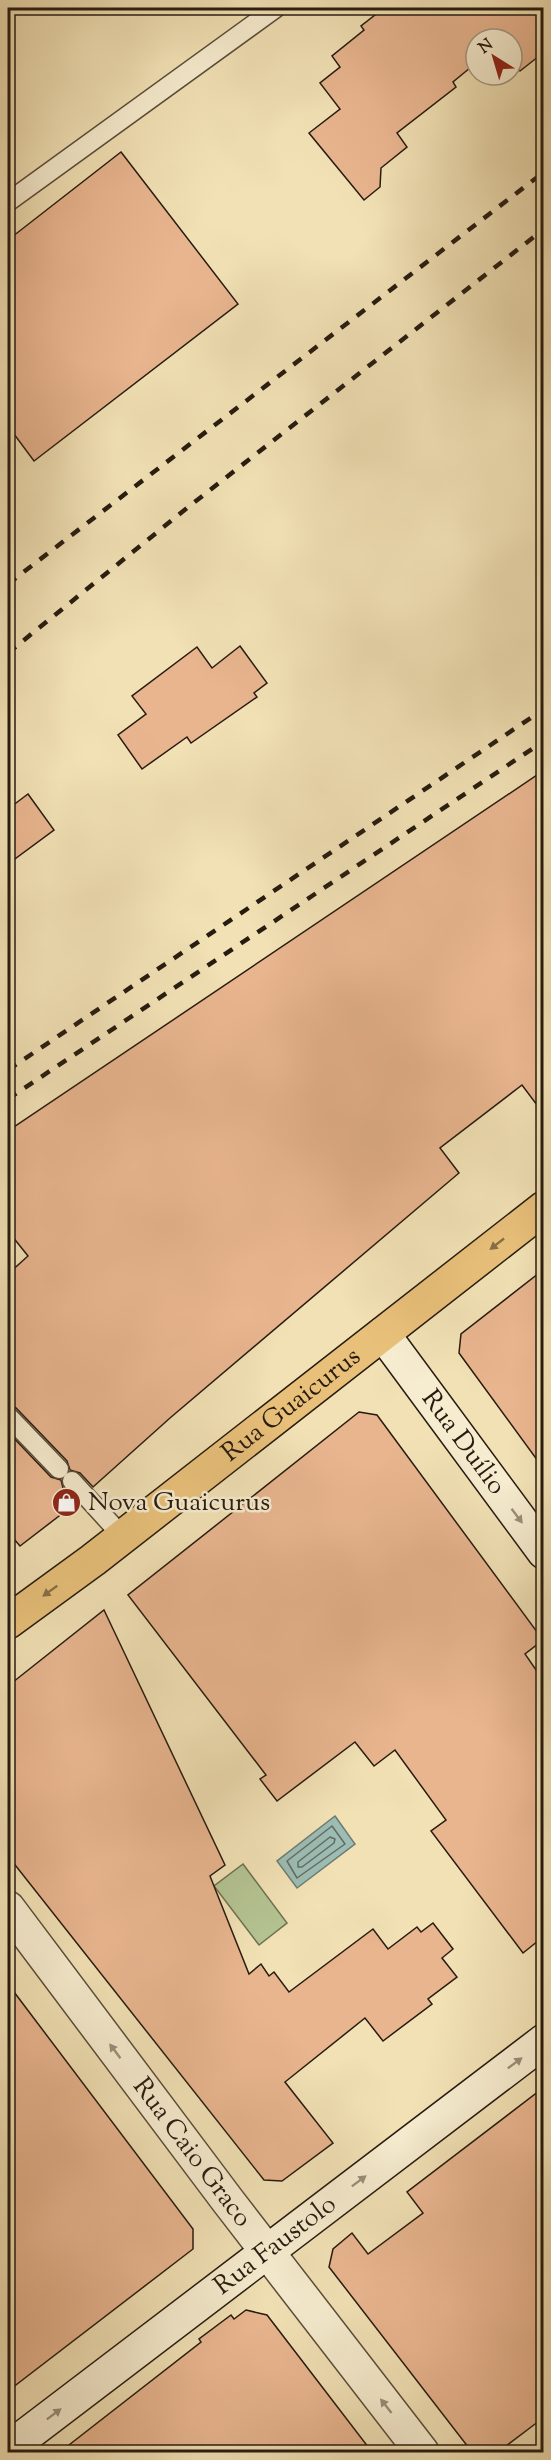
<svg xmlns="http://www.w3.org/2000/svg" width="551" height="2460" font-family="'Sorts Mill Goudy',serif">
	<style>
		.green { fill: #b4c492; stroke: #6e7051; stroke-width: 1.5 }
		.water { fill: #9cbcb4; stroke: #6d7c72; stroke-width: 1.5 }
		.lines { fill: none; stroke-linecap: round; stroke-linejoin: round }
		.shore { stroke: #626c62; stroke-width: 1.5 }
		.building { fill: #e8b58f; stroke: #271b10; stroke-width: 1.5 }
		.lane-casing { stroke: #5a4c39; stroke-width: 21 }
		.street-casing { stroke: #5a4c39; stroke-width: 36 }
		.secondary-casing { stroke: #271b10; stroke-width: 36 }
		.primary-casing { stroke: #271b10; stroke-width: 36 }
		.lane { stroke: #f6eccf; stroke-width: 18 }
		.street { stroke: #f6eccf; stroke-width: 33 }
		.secondary { stroke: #f6eccf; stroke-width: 33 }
		.primary { stroke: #e8c07a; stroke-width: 33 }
		.rail { stroke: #271b10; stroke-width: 4.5; stroke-dasharray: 10 10; stroke-linecap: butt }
		.oneway { fill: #886e45 }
		.oneway2 { fill: #998e79 }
		.labels { text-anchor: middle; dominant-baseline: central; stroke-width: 5; stroke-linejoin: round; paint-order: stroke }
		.street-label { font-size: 26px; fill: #271b10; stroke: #f6eccf }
		.poi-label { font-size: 26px; fill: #271b10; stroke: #f6eccf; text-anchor: start }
	</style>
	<rect width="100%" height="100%" fill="#f1e1b5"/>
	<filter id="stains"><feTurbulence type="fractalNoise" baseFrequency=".00333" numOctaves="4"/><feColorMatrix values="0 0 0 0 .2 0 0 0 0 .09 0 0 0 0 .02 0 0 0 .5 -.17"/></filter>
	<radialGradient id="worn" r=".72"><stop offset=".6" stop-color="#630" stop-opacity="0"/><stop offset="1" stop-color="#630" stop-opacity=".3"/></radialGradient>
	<path class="green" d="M243 1864 287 1923 259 1945 214 1886Z"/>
	<path class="water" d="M335 1816 355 1844 297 1888 277 1861Z"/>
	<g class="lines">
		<g class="shore">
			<path d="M332 1826 345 1844 297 1878 287 1861Z"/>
			<path d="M330 1837 335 1839 334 1843 302 1867H298V1862Z"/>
		</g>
	</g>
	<g class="building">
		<path d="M384 8H543V53L520 71 512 60V39H476V63L453 82 456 87 397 133 407 147 381 168 380 187 364 200 309 133 340 109 320 83 340 67 332 56 364 30 361 26Z"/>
		<path d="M121 152 238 304 34 461 8 426V240Z"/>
		<path d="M240 646 267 683 254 693 257 697 191 743 187 737 142 769 118 735 146 714 132 696 197 647 212 668Z"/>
		<path d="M543 771V1113L522 1085 440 1148 459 1173 170 1418 93 1487 80 1473 70 1470 67 1461 16 1408 8 1405V1274L28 1256 8 1231V1131Z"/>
		<path d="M28 794 54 830 8 864V809Z"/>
		<path d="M543 1270V1468L459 1353 461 1334Z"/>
		<path d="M359 1412 377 1415 543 1640 525 1654 543 1680V1937L523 1953 431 1831 446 1820 395 1750 374 1766 355 1742 277 1801 260 1779 266 1775 128 1595Z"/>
		<path d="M8 1432 51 1477 61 1480 63 1488 76 1503 20 1546 8 1532Z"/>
		<path d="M104 1610 225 1865 210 1876 249 1974 261 1964 269 1976 274 1972 289 1992 373 1929 388 1949 417 1927 421 1932 433 1923 453 1949 442 1958 457 1977 428 1999 432 2004 383 2041 365 2018 285 2082 333 2143 282 2181 264 2180 8 1856V1686Z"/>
		<path d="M8 1984 193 2229V2249L8 2391Z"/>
		<path d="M543 2088V2418L498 2452H472L329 2267 333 2249 352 2233 368 2254 423 2213 407 2192Z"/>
		<path d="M246 2310 267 2315 372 2452H60L201 2342 199 2339 231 2315 234 2319Z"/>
	</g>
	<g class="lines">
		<defs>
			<g id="lane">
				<path d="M8 202 276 8"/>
				<path d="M8 1416 59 1469"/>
				<path d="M72 1481 123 1537"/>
			</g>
			<g id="street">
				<path id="s1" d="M8 1908 228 2201 422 2452"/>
			</g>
			<g id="secondary">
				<path id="s2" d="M383 1334 544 1552"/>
				<path id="s3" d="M8 2449 544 2041"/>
			</g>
			<g id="primary">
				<path id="s4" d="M8 1622 93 1560 544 1208"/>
			</g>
		</defs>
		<use href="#lane" class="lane-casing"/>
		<use href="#street" class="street-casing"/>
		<use href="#secondary" class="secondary-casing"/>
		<use href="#primary" class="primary-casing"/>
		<use href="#lane" class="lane"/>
		<use href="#street" class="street"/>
		<use href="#secondary" class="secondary"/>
		<use href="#primary" class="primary"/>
		<g class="rail">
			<path d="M8 584 544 172"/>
			<path d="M8 653 187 508 544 229"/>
			<path d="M8 1070 544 709"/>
			<path d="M8 1099 544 741"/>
		</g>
	</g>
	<defs><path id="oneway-solid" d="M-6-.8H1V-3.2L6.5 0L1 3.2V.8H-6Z" transform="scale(1.5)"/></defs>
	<g class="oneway">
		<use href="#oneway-solid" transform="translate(497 1244) rotate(142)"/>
		<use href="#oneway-solid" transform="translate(50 1591) rotate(144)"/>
	</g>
	<g class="oneway2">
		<use href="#oneway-solid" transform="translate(517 1516) rotate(53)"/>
		<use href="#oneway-solid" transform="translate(115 2051) rotate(-127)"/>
		<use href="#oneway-solid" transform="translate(515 2063) rotate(-37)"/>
		<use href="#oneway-solid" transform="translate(359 2181) rotate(-37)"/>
		<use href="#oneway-solid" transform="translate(386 2406) rotate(-128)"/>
		<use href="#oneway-solid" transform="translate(54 2414) rotate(-37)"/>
	</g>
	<defs>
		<symbol id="shop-disc" viewBox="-11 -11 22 22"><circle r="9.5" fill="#8f2418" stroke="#f6eccf"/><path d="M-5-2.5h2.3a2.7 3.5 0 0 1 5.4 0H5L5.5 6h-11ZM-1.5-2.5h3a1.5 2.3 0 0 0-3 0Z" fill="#fff"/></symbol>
	</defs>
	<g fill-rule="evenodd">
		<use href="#shop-disc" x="50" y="1486" width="33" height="33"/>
	</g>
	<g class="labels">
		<g class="street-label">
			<text stroke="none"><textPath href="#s4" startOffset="357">Rua Guaicurus</textPath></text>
			<text stroke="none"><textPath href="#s2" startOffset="135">Rua Duílio</textPath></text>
			<text stroke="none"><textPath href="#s1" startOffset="306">Rua Caio Graco</textPath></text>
			<text stroke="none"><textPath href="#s3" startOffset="336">Rua Faustolo</textPath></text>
		</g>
		<g class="poi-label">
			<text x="88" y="1503">Nova Guaicurus</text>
		</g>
	</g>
	<rect width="551" height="2460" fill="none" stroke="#f1e1b5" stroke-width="30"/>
	<rect x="9" y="9" width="533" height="2442" fill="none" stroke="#271b10" stroke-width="3"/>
	<rect x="15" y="15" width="521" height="2430" fill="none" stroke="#271b10" stroke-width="1.5"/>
	<g transform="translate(494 57) rotate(323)"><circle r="28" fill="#f6eccf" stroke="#a39883" stroke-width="1.5"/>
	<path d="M0-4.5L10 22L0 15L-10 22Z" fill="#8f2418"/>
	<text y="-9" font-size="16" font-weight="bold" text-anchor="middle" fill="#271b10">N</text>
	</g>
	<rect width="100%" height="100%" filter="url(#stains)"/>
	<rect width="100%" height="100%" fill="url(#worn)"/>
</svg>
